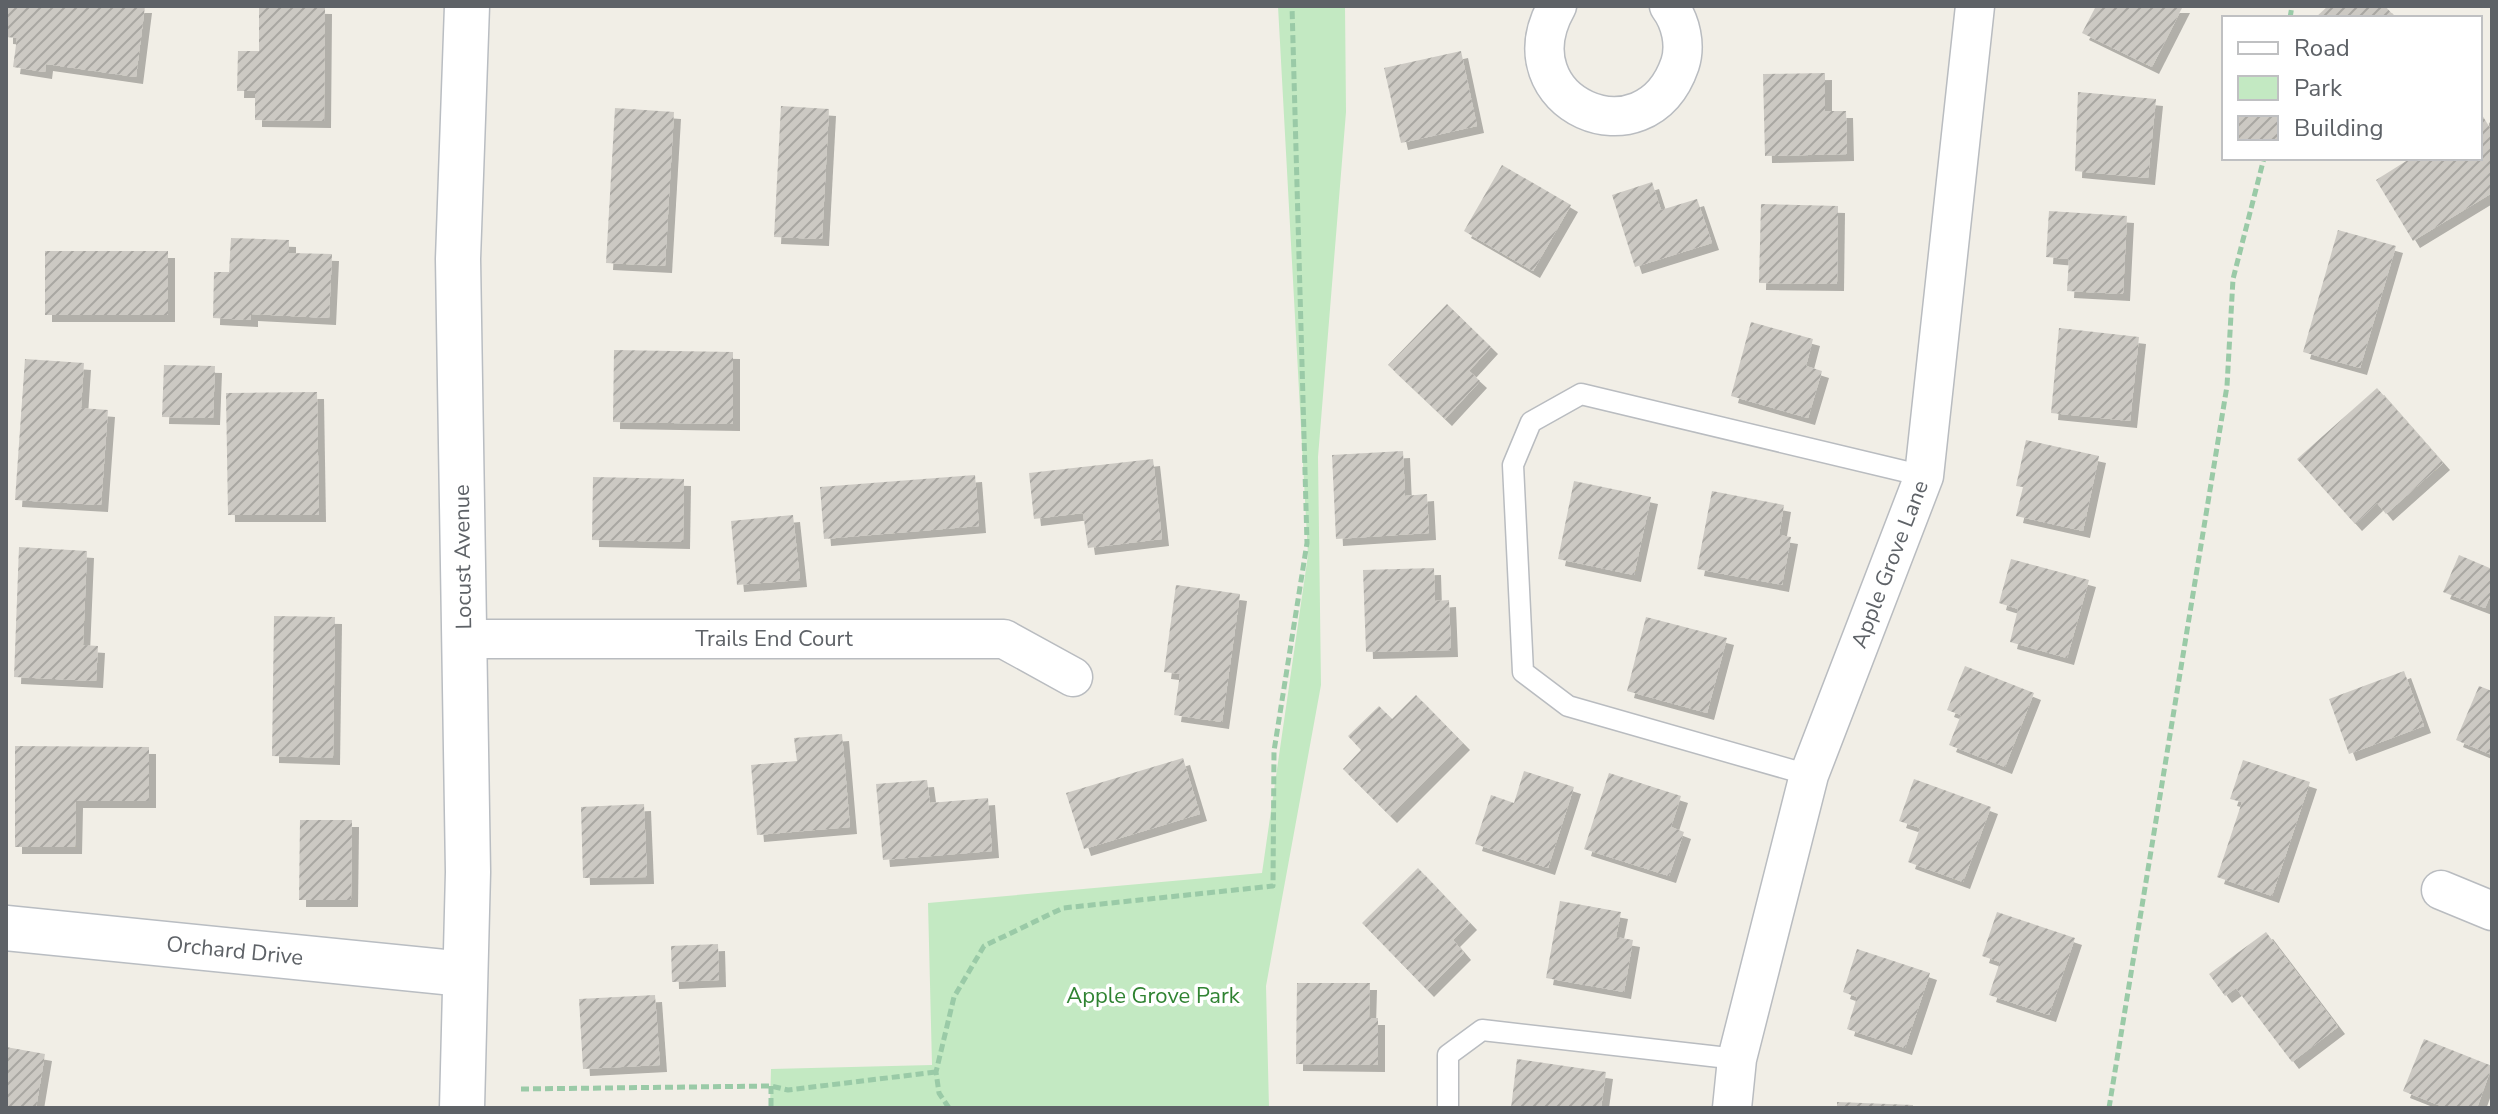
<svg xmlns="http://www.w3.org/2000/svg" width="2498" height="1114" font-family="'Nunito Sans',sans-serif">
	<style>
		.green { fill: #c3e9c2 }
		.building { fill: url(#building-hatch); filter: url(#shadow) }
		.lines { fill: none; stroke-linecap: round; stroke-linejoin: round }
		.lane-casing { stroke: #b9bcc0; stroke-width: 23 }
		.street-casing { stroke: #b9bcc0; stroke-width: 41 }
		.secondary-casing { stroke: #b9bdc2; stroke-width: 47 }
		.path { stroke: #9acaa7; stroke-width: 5; stroke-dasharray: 8 4; stroke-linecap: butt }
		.lane { stroke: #fff; stroke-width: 20 }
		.street { stroke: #fff; stroke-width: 38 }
		.secondary { stroke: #fff; stroke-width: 44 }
		.labels { text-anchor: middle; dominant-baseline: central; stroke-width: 7; stroke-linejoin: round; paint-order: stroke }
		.street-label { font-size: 22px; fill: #5e6267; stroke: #fff }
		.park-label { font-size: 22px; fill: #308332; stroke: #fff }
	</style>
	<defs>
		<pattern id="building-hatch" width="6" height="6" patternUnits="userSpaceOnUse" patternTransform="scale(2)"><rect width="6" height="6" fill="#ccc9c3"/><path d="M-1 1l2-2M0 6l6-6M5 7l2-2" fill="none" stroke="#a9a7a2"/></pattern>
		<filter id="shadow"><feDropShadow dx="7" dy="7" stdDeviation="0" flood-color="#0004"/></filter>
	</defs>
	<rect width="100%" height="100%" fill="#f1eee6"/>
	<path class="green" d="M1278 6H1345L1346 112 1318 457 1321 685 1266 986 1269 1108H770L771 1069 932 1065 928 903 1262 873 1308 555Z"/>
	<g class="building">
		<path d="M6 6H145L136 77 46 64 45 72 13 67 17 38 6 37Z"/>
		<path d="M259 6 325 7 324 121 255 120V91H237L238 51H259Z"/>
		<path d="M2096 6H2183L2152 67 2082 33Z"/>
		<path d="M2328 6H2385L2396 18H2315Z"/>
		<path d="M1461 51 1477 126 1401 143 1384 68Z"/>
		<path d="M1825 73V111H1846L1847 154 1765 156 1763 74Z"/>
		<path d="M2078 92 2156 99 2148 178 2075 171Z"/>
		<path d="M781 106 829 109 822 239 774 237Z"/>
		<path d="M615 108 674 112 665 266 606 263Z"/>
		<path d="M2482 115 2492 131V193L2413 241 2376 180 2411 158H2480Z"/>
		<path d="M1502 165 1571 205 1533 271 1464 231Z"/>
		<path d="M1652 182 1661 210 1697 199 1712 243 1635 267 1612 195Z"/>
		<path d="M1761 204 1838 206 1837 284 1759 283Z"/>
		<path d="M2049 211 2127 216 2123 294 2067 291 2069 259 2046 257Z"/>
		<path d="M2338 230 2396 246 2360 368 2303 352Z"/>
		<path d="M231 238 289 240V253L332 254 329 318 251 314V320L213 318 214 272H229Z"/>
		<rect x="45" y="251" width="123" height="64"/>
		<path d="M1447 304 1491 347 1469 371 1480 381 1445 419 1388 365Z"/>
		<path d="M1751 322 1813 339 1806 366 1822 371 1808 418 1731 396Z"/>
		<path d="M2059 328 2139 337 2130 421 2051 413Z"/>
		<path d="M614 350 733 352V424L613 422Z"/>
		<path d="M25 359 84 363 81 408 108 410 101 505 15 500Z"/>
		<path d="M164 365 215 366 213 418 162 417Z"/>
		<path d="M2377 388 2443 463 2386 514 2377 503 2355 524 2297 459Z"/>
		<path d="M317 392 319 515H228L226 393Z"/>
		<path d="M2026 440 2099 456 2083 531 2016 516 2023 487 2016 486Z"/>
		<path d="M1403 451 1405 496 1427 494 1429 533 1336 539 1332 455Z"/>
		<path d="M1153 459 1162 539 1088 548 1083 513 1034 519 1029 473Z"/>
		<path d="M975 475 979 526 824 539 820 487Z"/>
		<path d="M593 477 684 479 683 542 592 540Z"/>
		<path d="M1574 481 1651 497 1634 575 1558 559Z"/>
		<path d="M1712 491 1784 505 1779 535 1791 537 1782 585 1697 569Z"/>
		<path d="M793 515 800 580 737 585 731 521Z"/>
		<path d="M19 547 87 551 83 645 98 646 96 681 14 677Z"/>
		<path d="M2459 555 2492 569V592L2485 608 2443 592Z"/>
		<path d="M2011 559 2089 580 2067 658 2010 642 2018 609 1999 603Z"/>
		<path d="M1434 568 1435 601 1449 600 1451 650 1366 652 1363 570Z"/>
		<path d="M1176 585 1240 594 1222 722 1174 715 1180 674 1164 672Z"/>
		<path d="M274 616 335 617 333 758 272 756Z"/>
		<path d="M1646 617 1727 638 1707 713 1627 691Z"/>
		<path d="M1965 666 2034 693 2005 767 1949 745 1961 715 1947 710Z"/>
		<path d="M2404 671 2424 726 2349 754 2329 699Z"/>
		<path d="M2479 686 2492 691V755L2456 740Z"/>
		<path d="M1416 695 1463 743 1390 816 1343 769 1361 750 1348 736 1379 706 1392 719Z"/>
		<path d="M842 734 850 827 757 835 751 765 797 761 794 738Z"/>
		<path d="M15 746 149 747V801H76L75 847H15Z"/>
		<path d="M1183 758 1200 814 1084 849 1066 793Z"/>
		<path d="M2243 760 2310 782 2272 896 2217 877 2242 802 2230 799Z"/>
		<path d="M1524 771 1574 787 1548 868 1475 844 1491 795 1514 803Z"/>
		<path d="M1609 773 1681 796 1671 827 1684 832 1669 876 1584 849Z"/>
		<path d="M1914 779 1991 807 1963 882 1908 862 1920 828 1899 821Z"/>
		<path d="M927 780 930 803 988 798 992 851 883 860 876 784Z"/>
		<path d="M644 804 647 877 583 878 581 807Z"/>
		<path d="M300 820H352L351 900H299Z"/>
		<path d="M1418 868 1470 923 1453 940 1464 953 1427 990 1362 923Z"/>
		<path d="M1560 901 1621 912 1616 937 1633 940 1624 992 1546 978Z"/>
		<path d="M1997 912 2075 938 2049 1015 1989 995 2000 962 1982 956Z"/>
		<path d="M2266 932 2338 1027 2292 1062 2236 988 2225 996 2209 974Z"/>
		<path d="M718 944 719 980 672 982 671 946Z"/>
		<path d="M1857 949 1930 973 1905 1048 1847 1029 1857 997 1843 992Z"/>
		<path d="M1297 983H1370L1369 1018H1378V1065L1296 1064Z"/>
		<path d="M655 995 660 1065 583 1069 579 999Z"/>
		<path d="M2424 1039 2492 1066 2477 1108H2446L2403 1091Z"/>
		<path d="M6 1047 45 1054 36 1108H6Z"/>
		<path d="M1517 1059 1606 1072 1601 1108H1511Z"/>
		<path d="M1837 1102 1913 1105V1108H1837Z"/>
	</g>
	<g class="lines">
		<defs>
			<g id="lane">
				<path d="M1809 775 1568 706 1523 672 1513 465 1531 422 1581 394 1924 476"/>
				<path d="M1448 1108V1055L1482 1030 1737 1059"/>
			</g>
			<g id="street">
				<path d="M1557 6C1502 103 1645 166 1680 64 1686 45 1681 22 1669 6"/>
				<path id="s1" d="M464 639H1004L1073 677"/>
				<path d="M2441 890 2492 911"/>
				<path id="s2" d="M1732 1108 1737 1059 1809 775 1924 476 1975 6"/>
			</g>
			<g id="secondary">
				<path id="s3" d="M6 928 464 974"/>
				<path d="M462 1108 468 872 458 259 467 6"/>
			</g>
		</defs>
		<use href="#lane" class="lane-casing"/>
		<use href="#street" class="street-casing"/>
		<use href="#secondary" class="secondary-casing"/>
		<g class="path">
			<path d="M2290 18 2292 6"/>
			<path d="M771 1086V1108"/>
			<path d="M521 1089 771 1086 788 1090 936 1072"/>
			<path d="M949 1108 939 1093 936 1072 954 997 984 946 1063 908 1273 886 1274 751 1307 543 1292 6"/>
			<path d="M2109 1108 2227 386 2233 279 2264 158"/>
		</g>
		<use href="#lane" class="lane"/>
		<use href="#street" class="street"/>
		<use href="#secondary" class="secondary"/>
	</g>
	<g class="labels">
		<g class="street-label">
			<text transform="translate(463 557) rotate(-91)">Locust Avenue</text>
			<text stroke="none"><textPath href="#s2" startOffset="568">Apple Grove Lane</textPath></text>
			<text stroke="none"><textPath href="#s1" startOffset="310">Trails End Court</textPath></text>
			<text stroke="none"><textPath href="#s3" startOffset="230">Orchard Drive</textPath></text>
		</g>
		<g class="park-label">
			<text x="1153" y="996">Apple Grove Park</text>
		</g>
	</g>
	<rect width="2498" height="1114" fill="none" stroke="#5e6267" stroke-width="16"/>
	<rect x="2222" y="16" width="260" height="144" fill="#ffffff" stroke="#bfc0c2" stroke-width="2"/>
	<rect x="2238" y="42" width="40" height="12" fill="#ffffff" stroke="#bfc0c2" stroke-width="2"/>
	<text x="2294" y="56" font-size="24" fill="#5e6267">Road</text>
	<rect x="2238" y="76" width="40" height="24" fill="#c3e9c2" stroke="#bfc0c2" stroke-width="2"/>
	<text x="2294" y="96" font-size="24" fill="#5e6267">Park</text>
	<rect x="2238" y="116" width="40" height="24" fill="url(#building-hatch)" stroke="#bfc0c2" stroke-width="2"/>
	<text x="2294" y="136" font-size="24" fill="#5e6267">Building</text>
</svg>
